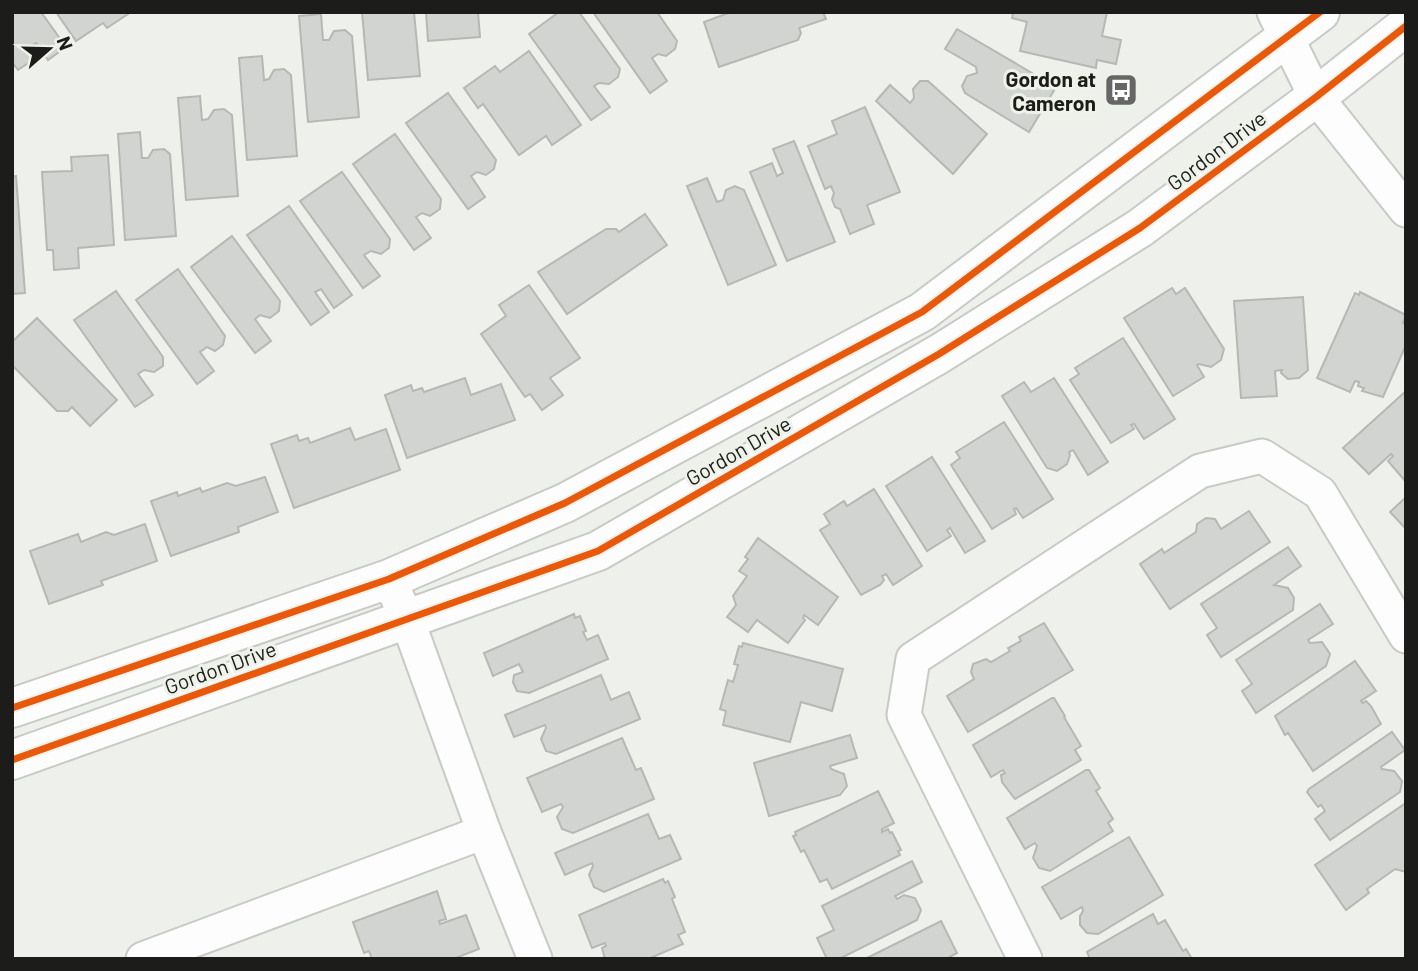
<svg xmlns="http://www.w3.org/2000/svg" width="1418" height="971" font-family="Barlow,sans-serif">
	<style>
		.building { fill: #d2d4d1; stroke: #b6b8b4; stroke-width: 2 }
		.lines { fill: none; stroke-linecap: round; stroke-linejoin: round }
		.minor-casing { stroke: #c8cac6; stroke-width: 37 }
		.secondary-casing { stroke: #c8cac6; stroke-width: 42 }
		.minor { stroke: #fcfdfc; stroke-width: 33 }
		.secondary { stroke: #fcfdfc; stroke-width: 38 }
		.cycleway-casing { stroke: #eff2ea; stroke-width: 11 }
		.cycleway { stroke: #e8590c; stroke-width: 7 }
		.labels { text-anchor: middle; dominant-baseline: central; stroke-width: 6; stroke-linejoin: round; paint-order: stroke }
		.poi-label { font-size: 21px; font-weight: bold; fill: #1c1d1a; stroke: #eff2ea; text-anchor: end }
		.street-label { font-size: 21px; fill: #1c1d1a; stroke: #eff2ea }
	</style>
	<rect width="100%" height="100%" fill="#eef0ec"/>
	<g class="building">
		<path d="M12 12H41L66 47 48 60 36 43 30 47 37 57 18 70 12 62Z"/>
		<path d="M56 12H131L107 28 103 23 76 41Z"/>
		<path d="M362 12H414L420 76 368 80Z"/>
		<path d="M426 12H478L480 37 428 41Z"/>
		<path d="M559 12H579L620 69 618 77 609 84 599 83 594 86 610 107 591 120 529 34Z"/>
		<path d="M593 12H657L677 41 675 49 666 56 658 54 652 58 667 81 650 93Z"/>
		<path d="M731 12H823L826 19 799 28 801 33 798 40 719 67 704 22Z"/>
		<path d="M1013 12H1107L1102 36 1121 40 1116 64 1097 60 1096 68 1020 51 1027 22 1012 18Z"/>
		<path d="M321 14 323 40H329L334 31 345 30 352 36 359 117 308 122 299 16Z"/>
		<path d="M957 29 1056 87 1029 132 965 93 962 86 967 76 977 73 976 67 945 49Z"/>
		<path d="M529 51 581 125 552 145 546 136 519 155 483 104 478 108 464 88 495 66 500 72Z"/>
		<path d="M262 56 264 80 269 79 274 70 284 69 291 75 297 156 247 160 239 58Z"/>
		<path d="M920 81H928L987 134 953 174 876 101 890 85 910 103 914 98 913 89Z"/>
		<path d="M448 93 496 160 494 169 486 175 477 172 471 176 485 197 468 209 406 123Z"/>
		<path d="M200 96 202 120 208 119 214 110 224 109 232 115 238 196 186 200 178 98Z"/>
		<path d="M865 107 900 192 867 205 874 224 850 234 840 209 835 207 832 199 834 193 831 186 825 189 808 146 837 134 832 121Z"/>
		<path d="M140 132 142 158H148L153 150 164 149 170 154 176 236 125 240 118 134Z"/>
		<path d="M395 134 441 199 440 209 430 216 422 213 416 217 431 238 414 250 353 164Z"/>
		<path d="M794 141 835 242 787 261 750 172 772 163 777 176 783 173 773 149Z"/>
		<path d="M108 155 114 245 78 248 79 268 54 270 53 250H47L42 172 72 171 71 157Z"/>
		<path d="M342 172 390 239 389 248 381 254 371 251 364 255 380 276 363 288 300 201Z"/>
		<path d="M16 176 25 293 12 294V177Z"/>
		<path d="M707 178 717 202 723 200 726 190 735 186 744 190 776 265 728 285 687 186Z"/>
		<path d="M289 206 352 295 334 308 321 289 315 292 329 312 311 325 247 235Z"/>
		<path d="M645 214 667 245 567 314 538 272 606 229H616L619 232Z"/>
		<path d="M232 236 280 301 279 311 270 318 260 315 255 319 271 341 255 353 191 267Z"/>
		<path d="M178 269 225 336 223 345 215 351 207 347 200 352 214 371 197 384 136 300Z"/>
		<path d="M529 285 580 358 550 378 563 395 542 410 530 394 525 397 481 334 506 316 499 305Z"/>
		<path d="M1172 288 1176 294 1185 288 1224 349 1221 360 1211 367 1199 364 1197 365 1204 377 1173 396 1124 318Z"/>
		<path d="M116 291 163 357V366L154 372 144 370 138 374 153 395 135 407 74 320Z"/>
		<path d="M1360 292 1406 315 1403 323 1406 324V345L1383 397 1362 391 1364 388 1358 386 1359 382 1355 381 1350 392 1317 378 1355 293 1359 295Z"/>
		<path d="M1303 297 1308 370 1299 378 1288 379 1281 373 1282 370 1275 371 1277 396 1241 398 1234 301Z"/>
		<path d="M37 318 117 400 90 426 72 407 68 411H57L12 365V342Z"/>
		<path d="M1123 338 1175 419 1144 439 1134 424 1131 425 1134 429 1111 443 1070 380 1079 374 1075 368Z"/>
		<path d="M465 378 471 395 501 384 515 420 407 458 385 395 411 385 413 391 422 388 424 392Z"/>
		<path d="M1054 378 1108 462 1088 475 1073 450 1069 452 1070 455 1067 464 1057 471 1047 468 1002 396 1024 382 1031 392Z"/>
		<path d="M1406 391V482L1388 461 1393 456 1391 454 1369 474 1343 448Z"/>
		<path d="M1004 422 1053 499 1023 518 1016 508 1014 509 1016 514 992 529 951 465 960 458 956 452Z"/>
		<path d="M350 428 355 440 386 429 400 470 294 508 271 444 297 435 299 441 308 438 310 443Z"/>
		<path d="M932 457 985 541 965 553 950 528 947 530 951 536 927 551 886 486Z"/>
		<path d="M265 477 278 512 238 527 239 532 171 556 151 501 177 492 178 496 200 488 202 492 227 483 236 486Z"/>
		<path d="M874 489 922 566 893 585 886 574 882 576 884 580 880 585 861 595 820 530 830 524 824 514 844 501 847 506Z"/>
		<path d="M1406 497V529L1390 512Z"/>
		<path d="M1249 511 1270 542 1170 609 1140 564 1162 549 1164 553 1196 532 1197 524 1206 518 1215 519 1221 529Z"/>
		<path d="M145 524 157 561 101 581 103 585 49 604 30 551 78 534 81 542 106 532 114 535Z"/>
		<path d="M758 538 838 597 818 625 804 615 803 618 805 620 788 643 757 620 748 632 727 617 736 605 733 596 747 576 739 571 748 559 745 557Z"/>
		<path d="M1288 547 1301 566 1274 585 1288 588 1294 598 1293 610 1221 657 1207 635 1217 628 1201 604Z"/>
		<path d="M1320 604 1333 624 1308 640 1310 643 1322 642 1330 654 1326 666 1256 713 1242 691 1252 684 1236 660Z"/>
		<path d="M574 614 575 618 580 616 586 631 583 632 587 640 598 635 608 659 529 693 517 691 513 682 514 675 523 672 519 664 493 676 484 653Z"/>
		<path d="M1044 623 1073 670 968 732 947 696 974 679 971 672 973 664 986 659 991 662 1010 651 1008 648 1021 641 1019 637Z"/>
		<path d="M743 643 843 669 832 711 801 702 790 742 723 725 726 711 720 709 728 680 733 682 738 665 734 664 739 646 742 647Z"/>
		<path d="M1355 661 1376 691 1361 701 1363 703 1366 701 1371 706 1381 724 1313 771 1288 733 1285 735 1275 716Z"/>
		<path d="M601 675 611 700 629 692 640 719 556 754 546 751 541 739 546 728 545 725 514 737 505 715Z"/>
		<path d="M1052 698H1054L1065 716 1064 717 1081 746 1075 750 1081 760 1015 799 1002 782 1001 775 1005 773 1003 770 991 777 973 745Z"/>
		<path d="M1392 732 1405 750 1381 767 1382 769 1394 771 1402 781 1400 792 1330 840 1315 819 1325 811 1321 805 1318 807 1307 792 1309 789Z"/>
		<path d="M850 735 857 758 830 766 831 769 844 774 847 786 840 795 769 816 754 763Z"/>
		<path d="M622 738 636 770 641 768 654 799 573 833 562 829 557 817 563 807 561 804 542 812 527 778Z"/>
		<path d="M1086 770H1089L1100 788 1096 791 1113 819 1108 823 1113 831 1050 871 1039 868 1033 858 1037 846 1035 843 1025 849 1007 818Z"/>
		<path d="M878 791 894 823 882 829V832L888 829 890 833 892 832 901 850 898 851 900 855 832 889 827 879 820 882 804 850 801 852 793 836 796 835 795 832Z"/>
		<path d="M1406 803V872L1395 869 1367 889 1369 893 1346 910 1315 865Z"/>
		<path d="M648 814 659 839 670 835 681 859 604 892 594 887 589 875 593 866 592 863 565 875 555 853Z"/>
		<path d="M1129 837 1163 895 1098 934 1087 933 1080 925V916L1083 911 1082 907 1061 919 1042 887Z"/>
		<path d="M912 861 922 882 895 896 897 899 904 895 915 898 921 910 917 920 839 959H827L817 938 834 930 822 906Z"/>
		<path d="M663 879 665 883 668 881 675 897 672 899 685 932 678 935 683 944 648 959H605L602 948 606 946 605 943 592 948 579 915Z"/>
		<path d="M437 891 446 919 439 921 440 924 466 915 479 949 453 959H372L369 951 364 953 353 922Z"/>
		<path d="M1153 914 1158 924 1165 920 1183 951 1186 949 1192 959H1090L1087 952Z"/>
		<path d="M941 921 957 953 946 959H865Z"/>
	</g>
	<g class="lines">
		<defs>
			<g id="minor">
				<path d="M1274 12 1316 97 1406 210"/>
				<path d="M389 579 407 619 484 832"/>
				<path d="M143 959 484 832 535 959"/>
				<path d="M1025 959 904 715 913 659 1200 471 1262 456 1320 493 1406 636"/>
			</g>
			<g id="secondary">
				<path d="M12 708 389 579 565 503 922 312 1320 12"/>
				<path d="M12 760 598 551 939 354 1140 228 1316 97 1406 26"/>
			</g>
		</defs>
		<use href="#minor" class="minor-casing"/>
		<use href="#secondary" class="secondary-casing"/>
		<use href="#minor" class="minor"/>
		<use href="#secondary" class="secondary"/>
		<defs>
			<g id="cycleway">
				<path d="M12 708 389 579 565 503 922 312 1320 12"/>
				<path d="M12 760 598 551 939 354 1140 228 1316 97 1406 26"/>
			</g>
		</defs>
		<use href="#cycleway" class="cycleway-casing"/>
		<use href="#cycleway" class="cycleway"/>
	</g>
	<defs>
		<symbol id="bus-square" viewBox="-11 -11 22 22"><rect x="-9" y="-9" width="18" height="18" rx="4" fill="#666764" stroke="#eff2ea"/><path d="M-5-6H5V4H4V6H2V4H-2V6H-4V4H-5ZM-3.5-4V0h7V-4ZM-3.5 1.2v1.5H-2V1.2ZM2 1.2v1.5H3.5V1.2Z" fill="#fff"/></symbol>
	</defs>
	<g fill-rule="evenodd">
		<use href="#bus-square" x="1102" y="71" width="38" height="38"/>
	</g>
	<g class="labels">
		<g class="poi-label">
			<text x="1096" y="78">Gordon at<tspan x="1096" dy="24">Cameron</tspan></text>
		</g>
		<g class="street-label">
			<text transform="translate(1216 150) rotate(-37)">Gordon Drive</text>
			<text transform="translate(738 450) rotate(-30)">Gordon Drive</text>
			<text transform="translate(220 667) rotate(-20)">Gordon Drive</text>
		</g>
	</g>
	<rect width="1418" height="971" fill="none" stroke="#1c1d1a" stroke-width="28"/>
	<g transform="translate(49 49) rotate(70)" stroke="#eff2ea" stroke-width="5" paint-order="stroke">
	<path d="M0-5L12 26L0 18L-12 26Z" fill="#1c1d1a"/>
	<text y="-10" font-size="19" font-weight="bold" text-anchor="middle" fill="#1c1d1a">N</text>
	</g>
</svg>
